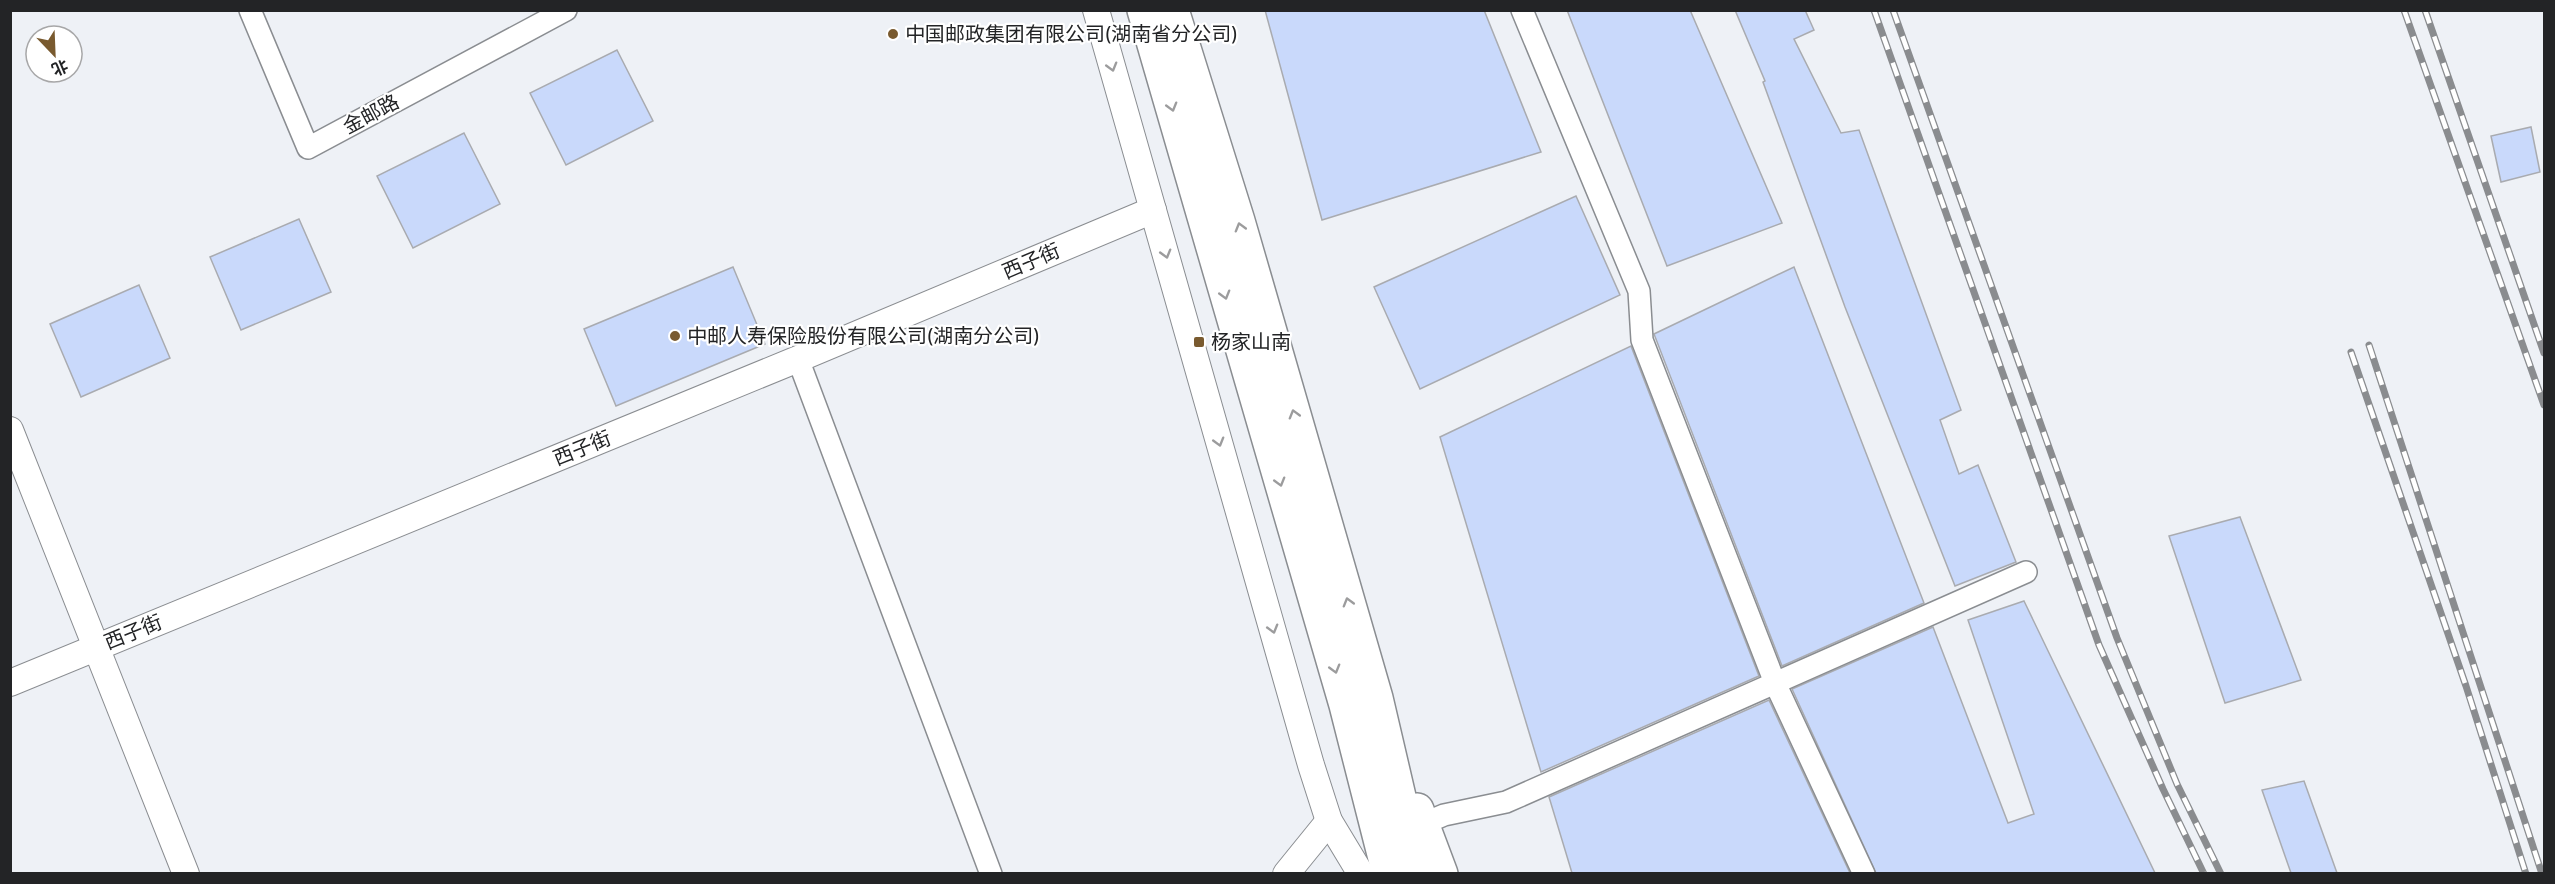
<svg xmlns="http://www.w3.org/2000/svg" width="2555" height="884" font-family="Cabin,'Noto Sans SC',sans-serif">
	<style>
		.building { fill: #c9d9fb; stroke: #a9abb0; stroke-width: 1.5 }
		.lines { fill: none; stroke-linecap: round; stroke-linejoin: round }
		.minor-casing { stroke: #8a8d91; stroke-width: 24 }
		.tertiary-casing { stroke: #8a8d91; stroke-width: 28 }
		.trunk-casing { stroke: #8a8d91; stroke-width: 36 }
		.minor { stroke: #fff; stroke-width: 21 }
		.tertiary { stroke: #fff; stroke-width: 26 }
		.trunk { stroke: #fff; stroke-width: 33 }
		.rail-casing { stroke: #8a8c8f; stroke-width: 7 }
		.rail { stroke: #fff; stroke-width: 4.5; stroke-dasharray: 14; stroke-linecap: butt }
		.oneway { stroke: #9c9c9d }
		.poi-dot { fill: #795a2f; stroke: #fff; stroke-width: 2 }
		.labels { text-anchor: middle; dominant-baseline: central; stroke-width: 4.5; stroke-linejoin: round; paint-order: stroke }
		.poi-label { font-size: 20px; fill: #232426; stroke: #fff; text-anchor: start }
		.street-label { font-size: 20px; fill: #232426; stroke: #fff }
	</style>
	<rect width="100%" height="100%" fill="#eef1f6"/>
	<g class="building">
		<path d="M1265 10H1484L1541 152 1322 220Z"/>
		<path d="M1567 10H1690L1782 223 1667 266Z"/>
		<path d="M1735 10H1805L1814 30 1794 39 1841 133 1859 130 1961 410 1940 420 1959 474 1978 465 2016 562 1955 586 1845 307 1763 82 1765 81Z"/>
		<path d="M617 50 653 121 566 165 530 93Z"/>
		<path d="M2531 127 2540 172 2501 182 2491 136Z"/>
		<path d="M464 133 500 204 413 248 377 176Z"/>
		<path d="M1576 196 1620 295 1420 389 1374 287Z"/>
		<path d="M299 219 331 292 241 330 210 257Z"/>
		<path d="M733 267 765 344 616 406 584 329Z"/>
		<path d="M1794 267 1924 603 1782 666 1654 334Z"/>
		<path d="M139 285 170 358 81 397 50 324Z"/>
		<path d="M1631 346 1759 676 1541 772 1440 437Z"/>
		<path d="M2240 517 2301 680 2225 703 2169 536Z"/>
		<path d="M2024 601 2155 873H1876L1792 689 1933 627 2008 823 2034 814 1968 620Z"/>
		<path d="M1769 700 1850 873H1572L1549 797Z"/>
		<path d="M2304 781 2337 873H2291L2262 790Z"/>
	</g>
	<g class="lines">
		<defs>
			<g id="minor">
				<path d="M250 10 308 148 566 10"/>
				<path d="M1522 10 1639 291 1642 340 1775 683 1864 874"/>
				<path d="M798 359 991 874"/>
				<path d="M1423 824 1444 815 1506 802 2026 572"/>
			</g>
			<g id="tertiary">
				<path d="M1096 10 1311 765 1329 821 1361 874"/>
				<path d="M10 430 186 874"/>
				<path d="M10 683 798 359 1153 210"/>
				<path d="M1286 874 1329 821"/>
			</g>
			<g id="trunk">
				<path d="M1144 10 1346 705 1389 874"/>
				<path d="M1172 10 1238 221 1376 698 1417 874"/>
				<path d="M1417 810 1441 874"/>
			</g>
		</defs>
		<use href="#minor" class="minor-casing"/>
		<use href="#tertiary" class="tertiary-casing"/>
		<use href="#trunk" class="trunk-casing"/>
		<use href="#minor" class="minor"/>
		<use href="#tertiary" class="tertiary"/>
		<use href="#trunk" class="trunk"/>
		<defs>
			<g id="rail">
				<path d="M1874 10 2099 645 2163 789 2204 874"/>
				<path d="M1893 10 2117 638 2177 784 2221 874"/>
				<path d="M2404 10 2544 405"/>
				<path d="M2425 10 2544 353"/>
				<path d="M2369 345 2542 874"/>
				<path d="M2351 352 2466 686 2526 874"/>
			</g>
		</defs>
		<use href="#rail" class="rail-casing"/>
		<use href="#rail" class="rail"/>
	</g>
	<defs><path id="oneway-chevron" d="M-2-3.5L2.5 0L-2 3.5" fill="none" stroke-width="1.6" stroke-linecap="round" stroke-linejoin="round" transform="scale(1.5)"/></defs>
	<g class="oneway">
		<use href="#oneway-chevron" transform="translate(1112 67) rotate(74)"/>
		<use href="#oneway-chevron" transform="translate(1172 107) rotate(74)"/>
		<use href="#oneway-chevron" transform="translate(1240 227) rotate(-106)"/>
		<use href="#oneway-chevron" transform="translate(1166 254) rotate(74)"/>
		<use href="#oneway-chevron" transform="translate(1225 295) rotate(74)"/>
		<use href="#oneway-chevron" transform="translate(1294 414) rotate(-106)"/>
		<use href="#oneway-chevron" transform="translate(1219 442) rotate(74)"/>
		<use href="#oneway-chevron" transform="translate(1280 482) rotate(74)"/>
		<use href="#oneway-chevron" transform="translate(1348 602) rotate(-106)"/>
		<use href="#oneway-chevron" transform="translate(1273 629) rotate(74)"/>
		<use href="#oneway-chevron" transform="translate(1335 669) rotate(74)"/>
	</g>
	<g class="poi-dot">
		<circle cx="893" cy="34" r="6"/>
		<circle cx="675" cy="336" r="6"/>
		<rect x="1193" y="336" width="12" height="12" rx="3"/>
	</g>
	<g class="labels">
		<g class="poi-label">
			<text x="905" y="34">中国邮政集团有限公司(湖南省分公司)</text>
			<text x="687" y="336">中邮人寿保险股份有限公司(湖南分公司)</text>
			<text x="1211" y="342">杨家山南</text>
		</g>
		<g class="street-label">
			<text transform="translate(371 114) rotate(-28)">金邮路</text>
			<text transform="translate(1031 261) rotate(-23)">西子街</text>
			<text transform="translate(582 448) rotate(-22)">西子街</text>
			<text transform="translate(133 632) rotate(-22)">西子街</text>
		</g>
	</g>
	<rect width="2555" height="884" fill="none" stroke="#232426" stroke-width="24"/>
	<g transform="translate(54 54) rotate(157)"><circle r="28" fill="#ffffff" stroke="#a7a7a8" stroke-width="1.5"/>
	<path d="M0-4.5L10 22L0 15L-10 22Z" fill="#795a2f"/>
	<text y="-9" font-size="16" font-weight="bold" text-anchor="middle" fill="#232426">北</text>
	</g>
</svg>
